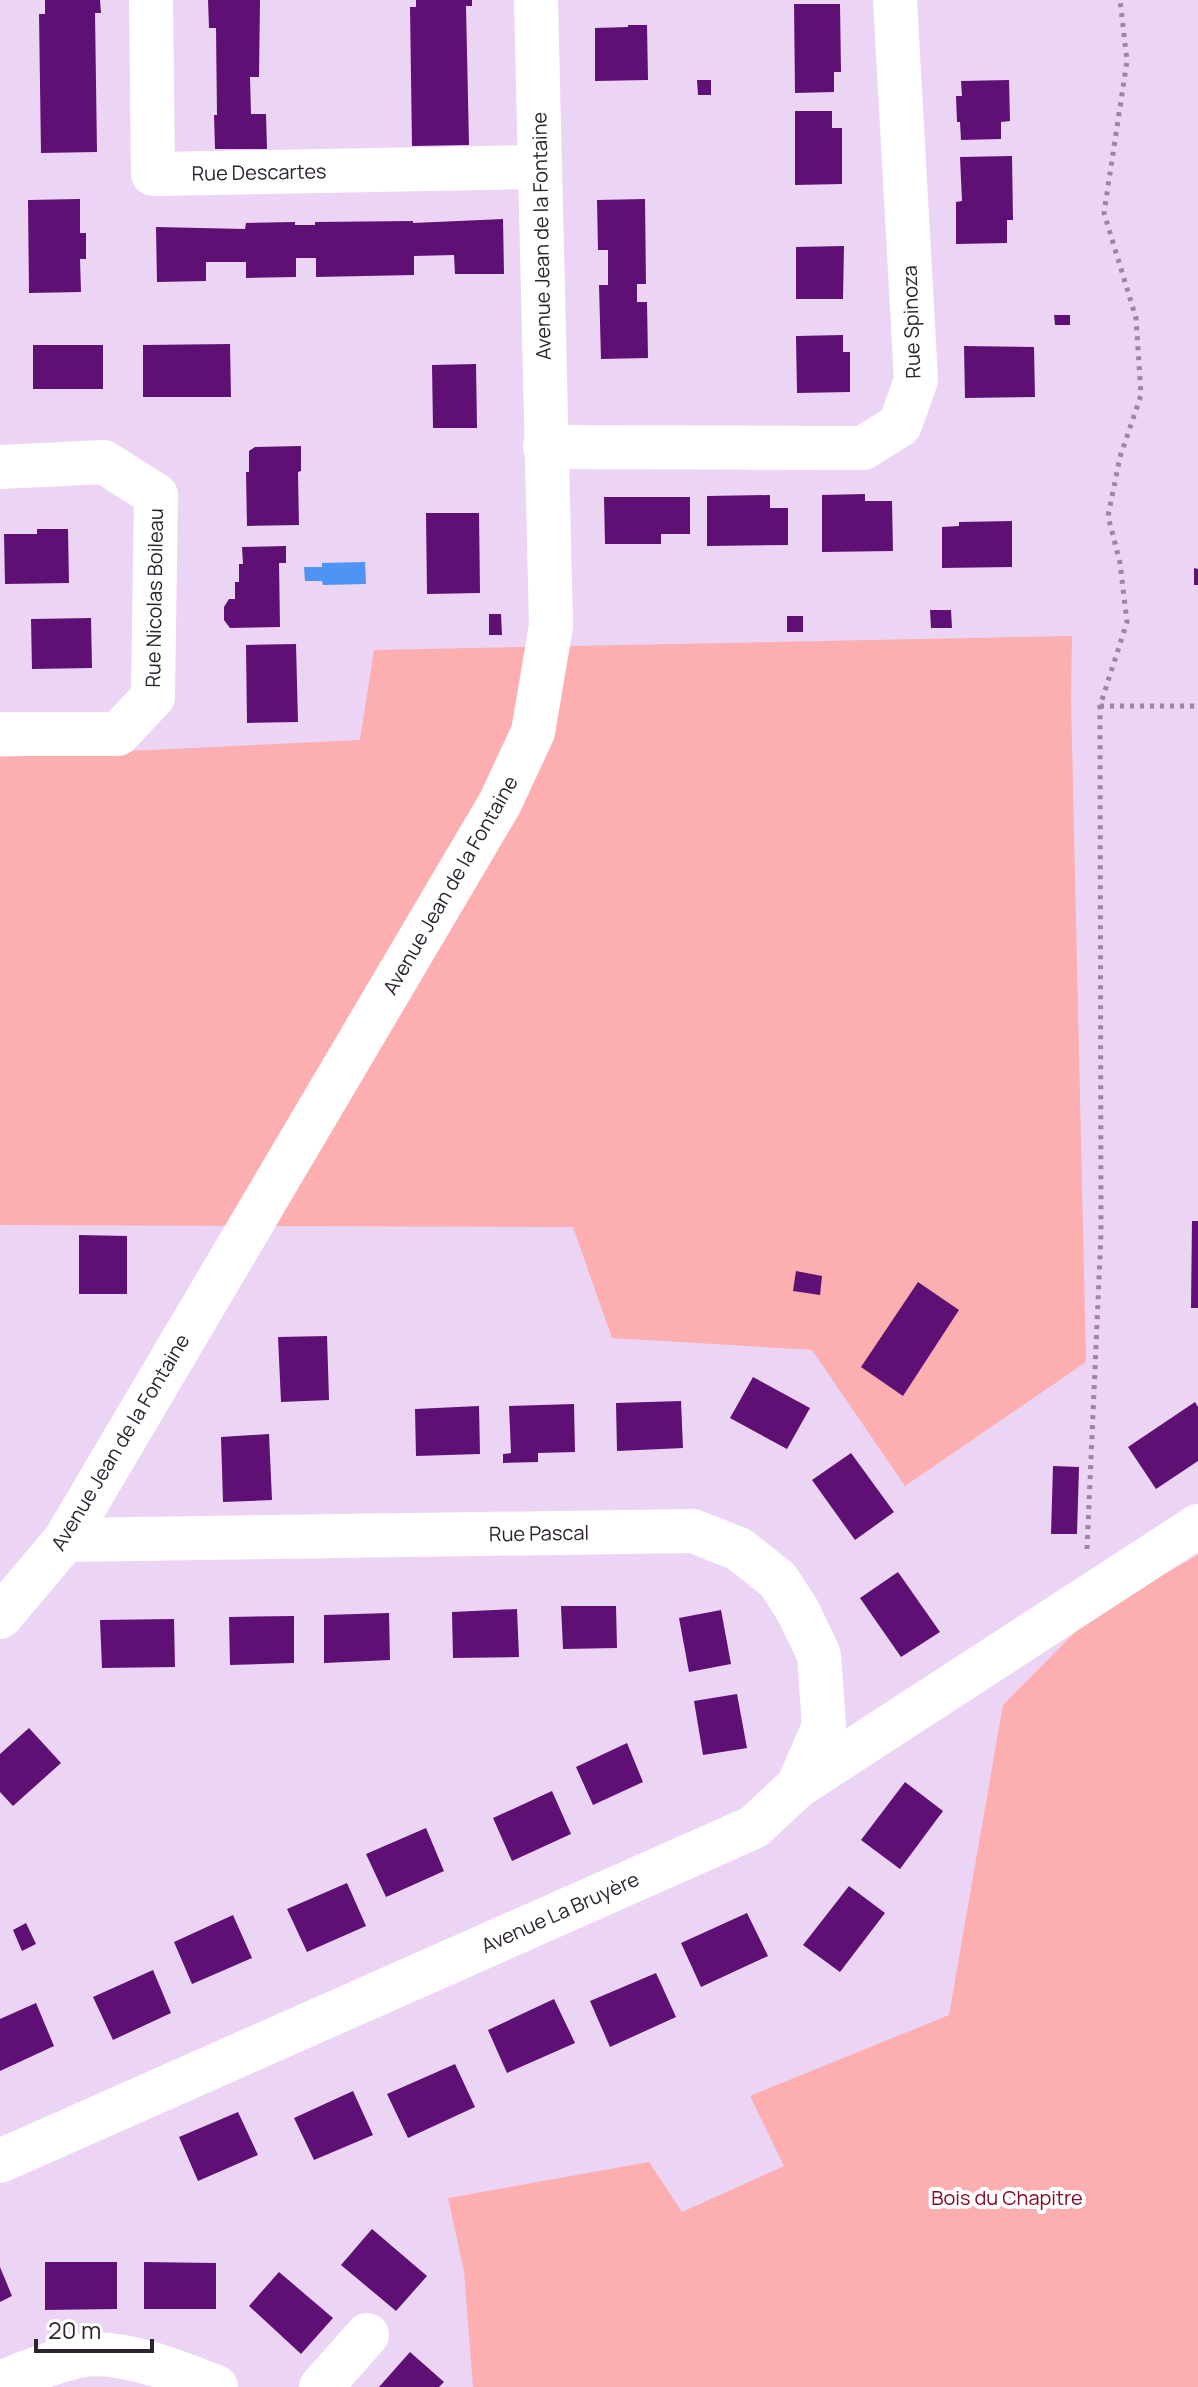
<svg xmlns="http://www.w3.org/2000/svg" width="1198" height="2387" font-family="Manrope,sans-serif">
	<style>
		.green { fill: #fcaeb0 }
		.water { fill: #4d94f5 }
		.building { fill: #5f1075 }
		.lines { fill: none; stroke-linecap: round; stroke-linejoin: round }
		.path { stroke: #99889f; stroke-width: 5; stroke-dasharray: 4 6; stroke-linecap: butt }
		.minor { stroke: #fff; stroke-width: 44 }
		.labels { text-anchor: middle; dominant-baseline: central; stroke-width: 8; stroke-linejoin: round; paint-order: stroke }
		.street-label { font-size: 20px; fill: #2d2430; stroke: #fff }
		.park-label { font-size: 20px; fill: #850726; stroke: #fff }
	</style>
	<rect width="100%" height="100%" fill="#ecd4f4"/>
	<g class="green">
		<path d="M1072 636 1071 697 1086 1362 905 1486 812 1350 612 1338 573 1227 0 1225V757L360 740 374 650Z"/>
		<path d="M1198 1555V2387H473L464 2271 448 2198 649 2162 682 2212 784 2166 750 2096 949 2015 1003 1705 1094 1613Z"/>
	</g>
	<path class="water" d="M365 562 366 584 323 585 322 581H305L304 567H322V563Z"/>
	<g class="building">
		<path d="M45 0H100L101 13H95L97 152 41 153 39 14H45Z"/>
		<path d="M208 0H260L259 77H250L251 114H266L267 149H215L214 115H217L216 28H209Z"/>
		<path d="M416 0H472V6H466L469 145 412 146 410 7H416Z"/>
		<path d="M794 4H840L841 72H834V92L795 93Z"/>
		<path d="M628 25H647L648 80 595 81V28L628 27Z"/>
		<path d="M697 80H711V95H698Z"/>
		<path d="M1009 80 1010 121 1001 122V139L961 140 960 122H957L956 96H962L961 81Z"/>
		<path d="M795 111H832V128H842V184L795 185Z"/>
		<path d="M1012 156 1013 220H1007V243L956 244V202L962 201 960 157Z"/>
		<path d="M80 199V233H86V259H80L81 292 29 293 28 200Z"/>
		<path d="M645 199 646 284H637V302H647L648 358 601 359 599 285H608V250H598L597 200Z"/>
		<path d="M503 219 504 274H455L454 255 414 256V275L316 277V258H296V277L246 278V262H206V281L157 282 156 227 245 229 246 223 295 222V225H315V222L413 221V223Z"/>
		<path d="M844 246 843 299H796V247Z"/>
		<path d="M1054 315H1070V325H1055Z"/>
		<path d="M843 335V352H850V392L797 393 796 336Z"/>
		<path d="M230 344 231 397H143V345Z"/>
		<rect x="33" y="345" width="70" height="44"/>
		<path d="M964 346 1034 347 1035 397 965 398Z"/>
		<path d="M476 364 477 428H433L432 365Z"/>
		<path d="M301 446V471L298 472 299 525 247 526 246 472H249V451L255 447Z"/>
		<path d="M865 494V501H892L893 551 822 552V495Z"/>
		<path d="M770 495V508H788V545L707 546V496Z"/>
		<path d="M604 497H690V534H661V544H605Z"/>
		<path d="M426 513H479L480 593 427 594Z"/>
		<path d="M1012 521V567L942 568V527L959 526V522Z"/>
		<path d="M37 529H68L69 583 5 584 4 534H37Z"/>
		<path d="M286 546V563H279L280 627 230 628 224 620V607L229 599H235V582H239V564H243L242 547Z"/>
		<path d="M1194 568 1198 569V585H1194Z"/>
		<path d="M930 610H951L952 628H931Z"/>
		<path d="M489 614H501L502 635H489Z"/>
		<rect x="787" y="616" width="16" height="16"/>
		<path d="M91 618 92 668 32 669 31 619Z"/>
		<path d="M296 644 298 722 247 723 246 645Z"/>
		<path d="M1192 1221H1198V1308H1191Z"/>
		<path d="M79 1235 127 1236V1294H79Z"/>
		<path d="M796 1271 822 1276 820 1295 793 1291Z"/>
		<path d="M918 1282 959 1310 903 1396 861 1367Z"/>
		<path d="M327 1336 329 1400 281 1402 278 1337Z"/>
		<path d="M753 1377 810 1408 787 1449 730 1418Z"/>
		<path d="M681 1401 683 1448 617 1451 616 1403Z"/>
		<path d="M1195 1402 1198 1407V1461L1156 1489 1128 1447Z"/>
		<path d="M574 1404 575 1452 538 1453V1462L503 1463V1454L511 1453 509 1406Z"/>
		<path d="M479 1406 480 1454 416 1456 415 1409Z"/>
		<path d="M269 1434 272 1500 223 1502 221 1437Z"/>
		<path d="M851 1453 894 1512 855 1540 812 1480Z"/>
		<path d="M1053 1466 1079 1467 1077 1534H1051Z"/>
		<path d="M898 1572 940 1632 901 1657 860 1598Z"/>
		<path d="M561 1606H616L617 1648 563 1649Z"/>
		<path d="M517 1609 519 1657 453 1658 452 1612Z"/>
		<path d="M721 1610 731 1664 689 1672 679 1618Z"/>
		<path d="M389 1613 390 1660 324 1663V1615Z"/>
		<path d="M294 1616V1663L230 1665 229 1617Z"/>
		<path d="M174 1619 175 1667 102 1668 100 1620Z"/>
		<path d="M737 1694 747 1748 703 1755 694 1701Z"/>
		<path d="M29 1728 61 1763 13 1806 0 1792V1754Z"/>
		<path d="M627 1743 643 1782 593 1805 576 1767Z"/>
		<path d="M905 1782 943 1811 900 1869 861 1840Z"/>
		<path d="M552 1791 571 1834 512 1861 493 1818Z"/>
		<path d="M426 1828 444 1871 386 1897 366 1854Z"/>
		<path d="M347 1883 366 1926 307 1952 287 1909Z"/>
		<path d="M849 1886 885 1913 840 1972 803 1945Z"/>
		<path d="M747 1913 768 1956 701 1987 681 1943Z"/>
		<path d="M233 1915 252 1958 192 1984 174 1942Z"/>
		<path d="M26 1923 36 1944 22 1951 13 1930Z"/>
		<path d="M153 1970 171 2013 113 2040 93 1997Z"/>
		<path d="M656 1973 676 2017 610 2047 590 2001Z"/>
		<path d="M554 1999 575 2043 507 2073 488 2030Z"/>
		<path d="M36 2003 54 2046 0 2071V2019Z"/>
		<path d="M455 2064 475 2107 408 2138 387 2094Z"/>
		<path d="M353 2091 373 2135 314 2160 294 2118Z"/>
		<path d="M238 2112 258 2155 198 2181 179 2137Z"/>
		<path d="M372 2229 427 2276 396 2311 341 2265Z"/>
		<path d="M45 2262H117V2309L45 2310Z"/>
		<path d="M144 2262 216 2263V2309H144Z"/>
		<path d="M0 2267 12 2296 0 2302Z"/>
		<path d="M279 2272 333 2318 301 2354 249 2306Z"/>
		<path d="M410 2352 444 2382 439 2387H379Z"/>
	</g>
	<g class="lines">
		<g class="path">
			<path d="M1100 706H1198"/>
			<path d="M1087 1549 1101 1233 1100 706 1127 622 1120 563 1108 516 1120 457 1141 395 1136 318 1104 213 1127 61 1120 0"/>
		</g>
		<g class="minor">
			<path d="M151 0 153 174 540 167"/>
			<path d="M545 447 863 448 900 425 916 380 895 0"/>
			<path d="M0 467 104 462 156 495 153 697 118 734H0"/>
			<path d="M65 1540 693 1531 739 1549 778 1580 798 1611 819 1655 824 1726 798 1786"/>
			<path d="M0 1617 65 1540 500 803 533 732 551 626 536 0"/>
			<path d="M0 2161 754 1827 798 1786 1198 1526"/>
			<path d="M0 2383C21 2374 73 2354 95 2354 137 2355 177 2372 216 2387"/>
			<path d="M321 2387 367 2335"/>
		</g>
	</g>
	<g class="labels">
		<g class="street-label">
			<text transform="translate(259 172) rotate(-1)">Rue Descartes</text>
			<text transform="translate(541 236) rotate(-91)">Avenue Jean de la Fontaine</text>
			<text transform="translate(911 322) rotate(-92)">Rue Spinoza</text>
			<text transform="translate(154 598) rotate(-89)">Rue Nicolas Boileau</text>
			<text transform="translate(450 885) rotate(-60)">Avenue Jean de la Fontaine</text>
			<text transform="translate(120 1442) rotate(-59)">Avenue Jean de la Fontaine</text>
			<text transform="translate(539 1533) rotate(-1)">Rue Pascal</text>
			<text transform="translate(560 1912) rotate(-24)">Avenue La Bruyère</text>
		</g>
		<g class="park-label">
			<text x="1007" y="2197">Bois du Chapitre</text>
		</g>
	</g>
	<path d="M36 2339v12h116v-12" fill="none" stroke="#2d2430" stroke-width="4"/>
	<text x="48" y="2339" font-size="24" fill="#2d2430" stroke="#ffffff" stroke-width="6" paint-order="stroke">20 m</text>
</svg>
